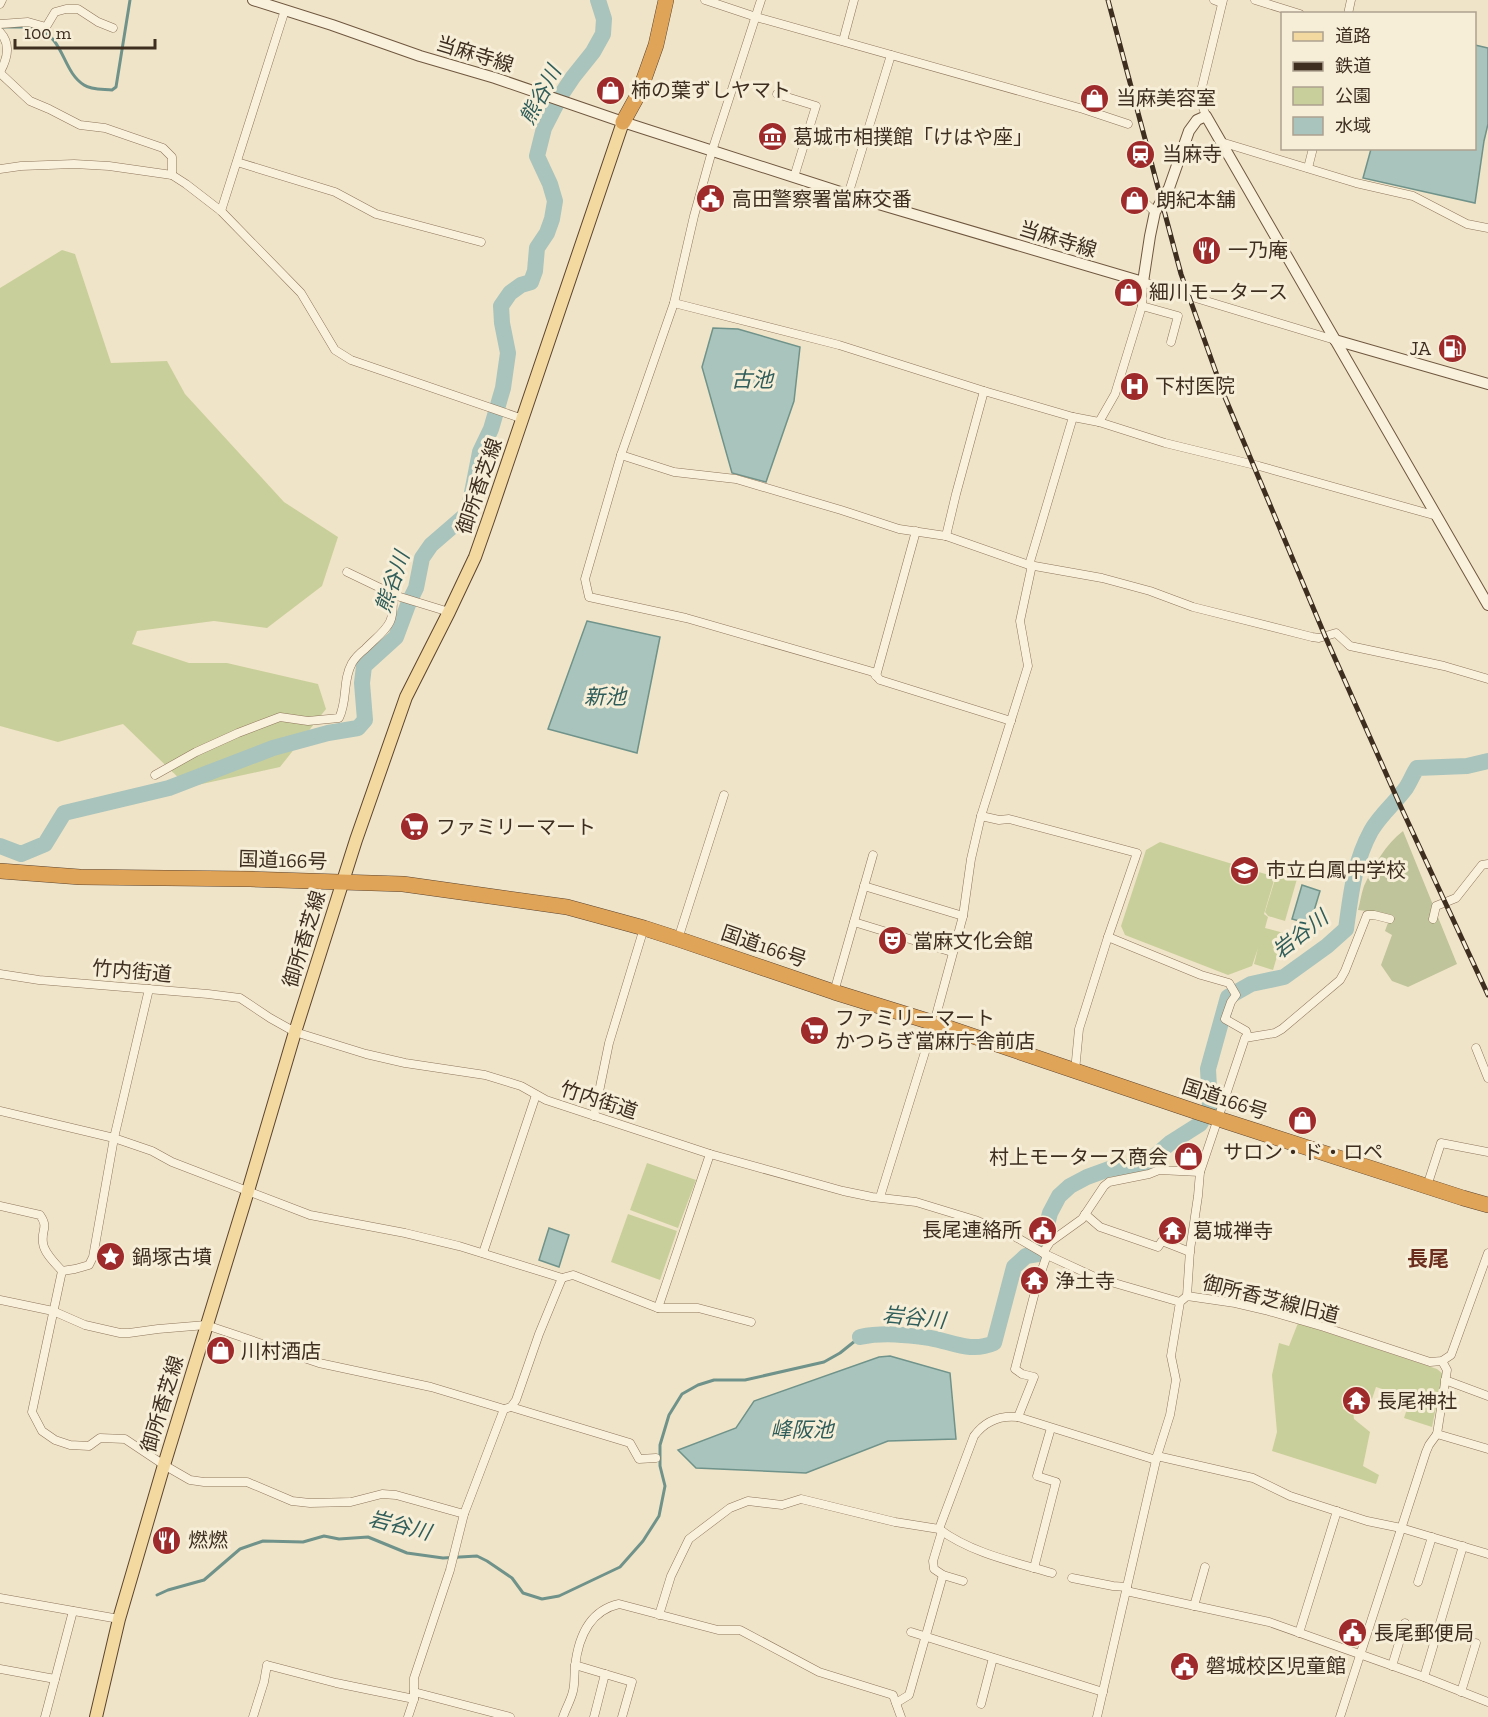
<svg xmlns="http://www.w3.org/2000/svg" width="1488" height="1717" font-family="'Zilla Slab','Noto Sans JP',serif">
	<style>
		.green { fill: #c9cf9b }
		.cemetery { fill: #bfc49a }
		.water { fill: #a9c4bc; stroke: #6f938a; stroke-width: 1.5 }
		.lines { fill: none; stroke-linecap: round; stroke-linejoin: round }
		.stream { stroke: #6f938a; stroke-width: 3 }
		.river { stroke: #a9c4bc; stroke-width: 16 }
		.street-casing { stroke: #8d765c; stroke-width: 9 }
		.secondary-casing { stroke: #6f573f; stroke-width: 12 }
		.primary-casing { stroke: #5b4430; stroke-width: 14 }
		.highway-casing { stroke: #5b4430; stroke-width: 16 }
		.street { stroke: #faf1dc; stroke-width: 8 }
		.secondary { stroke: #faf1dc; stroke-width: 10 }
		.primary { stroke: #f3d9a0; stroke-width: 12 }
		.highway { stroke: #e0a458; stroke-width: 15 }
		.rail-casing { stroke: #3d2e20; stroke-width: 5 }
		.rail { stroke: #f7eed8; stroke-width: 3; stroke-dasharray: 9; stroke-linecap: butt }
		.labels { text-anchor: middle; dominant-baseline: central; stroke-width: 6; stroke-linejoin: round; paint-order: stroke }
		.street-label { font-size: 20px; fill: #3d2e20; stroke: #f7eed8 }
		.poi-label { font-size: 20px; fill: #3d2e20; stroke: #f7eed8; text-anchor: start }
		.water-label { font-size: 21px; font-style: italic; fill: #2f5d5a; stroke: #f7eed8 }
		.neighbourhood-label { font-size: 21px; font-weight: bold; fill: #6b2e1e; stroke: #f7eed8 }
	</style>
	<rect width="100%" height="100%" fill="#f0e4c8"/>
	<g class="green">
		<path d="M62 250 75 254 111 363 167 361 185 394 284 502 338 537 322 586 267 628 214 621 137 631 132 644 189 663H227L318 684 326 709 280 767 188 787 123 724 58 742 0 726V288Z"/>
		<path d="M1160 842 1275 877 1264 914 1268 917 1265 928 1284 933 1273 970 1254 964 1258 948 1252 966 1228 975 1125 935 1121 926 1146 850Z"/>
		<path d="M1277 873 1297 879 1285 921 1268 916 1265 912Z"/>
		<path d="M647 1163 696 1180 678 1228 630 1210Z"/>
		<path d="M628 1214 677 1231 660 1280 611 1262Z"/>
		<path d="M1298 1323 1437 1369 1443 1374 1432 1427 1404 1418 1407 1409 1397 1405 1400 1395 1376 1387 1372 1399 1348 1393 1343 1409 1353 1412 1354 1419 1370 1432 1363 1466 1379 1475 1376 1484 1272 1451 1277 1432 1272 1375 1279 1343 1289 1346Z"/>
	</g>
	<path class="cemetery" d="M1403 831 1457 964 1408 987 1392 981 1381 965 1392 935 1385 931 1390 917 1374 912 1358 910C1360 903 1361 894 1364 886 1373 866 1386 844 1403 831Z"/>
	<g class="water">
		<path d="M1475 45 1488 48V124L1484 141 1475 203 1363 178 1371 149 1474 148Z"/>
		<path d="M713 328 738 329 800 347 794 401 766 482 732 473 702 367Z"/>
		<path d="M587 621 660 637 637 753 548 729Z"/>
		<path d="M1302 885 1320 891 1310 924 1292 919Z"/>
		<path d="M549 1228 569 1235 559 1267 539 1260Z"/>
		<path d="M890 1356 950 1373 956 1439 888 1441 806 1473 696 1468 678 1450 736 1428 754 1401 879 1357Z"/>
	</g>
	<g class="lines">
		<g class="stream">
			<path d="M2 27H31"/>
			<path d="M37 28C65 39 62 71 84 85 91 90 104 89 112 90L116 87 130 0"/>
			<path d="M157 1595 168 1590 204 1580 240 1549 263 1541 303 1542 324 1536 339 1539 368 1537 407 1553 443 1558 477 1556 487 1561 512 1578 523 1593 542 1599 559 1596 620 1567 643 1541 659 1516 665 1486 660 1466V1445L669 1415 682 1394 698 1385 714 1380H745L824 1362 840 1353 860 1337"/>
		</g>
		<g class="river">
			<path d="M0 846 21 854 45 844 64 813 169 788 273 748 328 733 358 728 365 720 362 683 364 666 396 637 409 602 416 588 422 558 431 545 468 513 480 452 491 429 503 388 508 353 502 323 501 306 510 293 521 285 531 282 535 271 537 248 547 233 552 219 555 201 550 184 537 156 544 128 561 95 573 77 593 52 603 34 604 19 598 0"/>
			<path d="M860 1337C884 1332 907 1335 930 1338 953 1342 971 1353 994 1343L1014 1267 1026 1256 1038 1254 1042 1244 1050 1213 1059 1196 1070 1186 1087 1177 1109 1169 1145 1165 1170 1143 1200 1124 1210 1107 1208 1069 1228 997 1251 984 1284 977 1327 946 1346 929C1351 894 1354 862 1371 831 1380 815 1395 803 1406 788 1410 782 1413 774 1417 768L1467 766 1488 761"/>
		</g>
		<defs>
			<g id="street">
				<path d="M705 0 756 17 1083 109 1128 124"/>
				<path d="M761 0 712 151 694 216 674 303 621 455 585 579 589 597 686 618 873 672 880 680 1011 721"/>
				<path d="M1214 0 1222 3"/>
				<path d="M1255 0 1300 14"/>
				<path d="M0 4 2 0"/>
				<path d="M1348 14 1351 0"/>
				<path d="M0 24 28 22 46 27 55 12 66 9H78L98 22 113 28"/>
				<path d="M0 32C11 44 8 58 0 72"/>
				<path d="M843 41 854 0"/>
				<path d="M0 73 30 101 49 109 80 125 105 128 163 148 172 157V175"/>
				<path d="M777 94 816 106 794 177"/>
				<path d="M1206 116 1202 105 1201 91 1223 0"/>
				<path d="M1221 142 1356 183 1413 196 1467 224 1488 228"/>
				<path d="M237 162 335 192 376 214 481 242"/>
				<path d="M1308 168 1313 148"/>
				<path d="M0 169 21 166 74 164 109 166 172 175 186 184 221 211 301 293 335 350 351 360 523 419"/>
				<path d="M848 195 891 55"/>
				<path d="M1142 200 1155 212"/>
				<path d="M221 211 285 10"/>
				<path d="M674 303 839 345 984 391 1073 417 1099 422 1165 443 1259 466 1437 516"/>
				<path d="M1142 306 1178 316 1171 342"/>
				<path d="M1099 422 1115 394 1142 306 1143 282 1335 340"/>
				<path d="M621 455 674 472 736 479 841 510 899 529 946 536 1029 565 1102 578 1150 591 1193 607 1312 637 1319 638 1336 633 1350 646 1444 666 1488 679"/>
				<path d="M946 536 956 494 984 391"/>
				<path d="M1029 565 1073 417"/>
				<path d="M347 572 397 596 449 612"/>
				<path d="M876 676 916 531"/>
				<path d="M155 775 196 752 238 733 280 717 308 721 339 718C348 700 342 681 352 663 355 658 360 653 365 649 386 628 396 626 392 593"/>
				<path d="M981 816 999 820 1009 819 1137 853 1108 937 1079 1029 1075 1071"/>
				<path d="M864 886 963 916"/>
				<path d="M1433 919 1436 906 1456 898 1482 865 1488 864"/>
				<path d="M854 922 952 952"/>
				<path d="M1108 937 1201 975 1229 983 1236 995 1231 1002 1225 1019 1246 1031 1248 1037"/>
				<path d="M678 939 724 795"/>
				<path d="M0 974 39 980 208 994 240 998 270 1018 295 1032 366 1054 405 1063 485 1075 521 1086 546 1100 710 1154 843 1191 872 1197 916 1202 975 1220 1014 1236 1047 1255 1097 1278 1180 1302"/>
				<path d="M834 992 873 855"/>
				<path d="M1476 1048 1488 1078"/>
				<path d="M0 1111 114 1138 152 1151 172 1162 310 1215 405 1233 459 1246 562 1278 573 1275 658 1308H698L751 1322"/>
				<path d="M594 1116 609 1043 644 928"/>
				<path d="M1427 1186 1441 1143 1488 1152"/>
				<path d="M880 1197 934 1023 963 916 971 859 981 816 1028 666 1020 621 1032 565"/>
				<path d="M0 1206 40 1215C49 1228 41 1229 43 1243 44 1253 55 1263 62 1271L32 1412 42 1431 55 1440 70 1445 89 1446 100 1438 125 1439 164 1465 190 1480 204 1482H247L292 1501 310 1503 351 1502 382 1494 396 1495 464 1514"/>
				<path d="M1085 1214 1100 1227 1158 1247 1162 1241 1190 1252"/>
				<path d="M483 1253 536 1095"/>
				<path d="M1043 1253 1050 1242 1082 1219 1104 1186 1109 1182 1149 1174 1159 1170 1200 1172"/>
				<path d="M62 1271 75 1269 89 1265 93 1257 114 1138 149 989"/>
				<path d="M1187 1296 1190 1250 1198 1196 1200 1172 1245 1038 1275 1033 1282 1029 1340 980 1345 971 1367 915H1374L1390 919"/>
				<path d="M0 1300 53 1311 85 1325 120 1333H129L158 1329 206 1325 319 1363 431 1387 504 1409"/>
				<path d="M658 1308 710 1154"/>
				<path d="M1442 1361 1447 1370 1437 1434 1488 1449"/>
				<path d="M1445 1380 1488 1396"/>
				<path d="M511 1407 630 1443 639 1459 656 1458"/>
				<path d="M1018 1417 1034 1377 1022 1374 1015 1369 1037 1284 1047 1255"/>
				<path d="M1157 1456 1253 1478 1290 1496 1367 1521 1401 1528 1488 1554"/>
				<path d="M939 1529C971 1553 1014 1562 1052 1573"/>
				<path d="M942 1531 933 1561 934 1569 943 1575 963 1581"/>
				<path d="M1034 1568 1056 1482 1037 1476 1051 1428"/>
				<path d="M1072 1578 1113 1586 1127 1587"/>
				<path d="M1418 1582 1432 1537"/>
				<path d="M1126 1591 1269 1622 1424 1677 1488 1702"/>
				<path d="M0 1598 119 1619"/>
				<path d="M1194 1606 1205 1567"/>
				<path d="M659 1615 671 1576 689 1539 730 1508 748 1501 782 1505 801 1499 895 1522 939 1529 974 1436C985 1421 999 1415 1018 1417L1156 1460"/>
				<path d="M911 1632 1103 1692"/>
				<path d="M1299 1633 1337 1511"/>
				<path d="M575 1665 632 1682 622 1717"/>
				<path d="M1392 1666 1405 1623"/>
				<path d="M0 1669 55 1679"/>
				<path d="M1424 1677 1463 1546"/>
				<path d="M414 1692 510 1717"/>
				<path d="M1461 1692 1476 1643"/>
				<path d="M896 1703 909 1695 943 1575"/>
				<path d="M981 1704 993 1658"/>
				<path d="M45 1717 73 1611"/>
				<path d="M253 1717 264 1682 267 1665 336 1683 414 1699"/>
				<path d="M408 1717 414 1699V1678L450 1570 464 1514 504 1409 511 1407 516 1400 539 1334 562 1278"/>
				<path d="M563 1717C566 1708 571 1700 573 1691 575 1683 574 1675 575 1667 578 1639 588 1611 619 1604L718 1630H740L819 1672 893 1695 901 1717"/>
				<path d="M594 1717 605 1674"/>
				<path d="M1097 1717 1157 1456 1170 1415 1176 1380 1171 1356 1180 1302 1187 1296 1235 1303 1265 1310 1324 1327 1430 1362 1442 1361 1451 1355 1488 1253"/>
				<path d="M1340 1717 1426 1452 1429 1445 1437 1434"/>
			</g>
			<g id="secondary">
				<path d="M253 0 332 25 420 56 495 78 623 122 865 200 1143 282 1150 236 1155 212 1169 188 1189 131 1197 120 1206 116 1488 605"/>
				<path d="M1335 340 1488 384"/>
			</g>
			<path id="primary" d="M96 1717 119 1619 164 1465 248 1191 295 1032 356 840 406 697 449 612 475 557 488 520 623 122"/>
			<g id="highway">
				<path d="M623 122 639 93 656 45 666 0"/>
				<path d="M0 871 80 877 250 879 403 884 567 907 644 928 678 939 834 992 934 1023 1197 1112 1463 1198 1488 1205"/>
			</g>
		</defs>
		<use href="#street" class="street-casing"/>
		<use href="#secondary" class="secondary-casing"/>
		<use href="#primary" class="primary-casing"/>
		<use href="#highway" class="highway-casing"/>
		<use href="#street" class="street"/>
		<use href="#secondary" class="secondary"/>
		<use href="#primary" class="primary"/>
		<use href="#highway" class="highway"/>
		<defs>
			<path id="rail" d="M1108 0 1181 274 1224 395 1325 636 1400 805 1488 995"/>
		</defs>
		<use href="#rail" class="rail-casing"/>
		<use href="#rail" class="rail"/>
	</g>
	<defs>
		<symbol id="shop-disc" viewBox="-11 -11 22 22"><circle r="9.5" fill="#9e2a2b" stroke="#f7eed8"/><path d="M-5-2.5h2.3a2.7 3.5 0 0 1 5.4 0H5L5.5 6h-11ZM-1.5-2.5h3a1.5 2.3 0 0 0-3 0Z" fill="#fff"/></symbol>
		<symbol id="museum-disc" viewBox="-11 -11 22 22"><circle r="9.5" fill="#9e2a2b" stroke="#f7eed8"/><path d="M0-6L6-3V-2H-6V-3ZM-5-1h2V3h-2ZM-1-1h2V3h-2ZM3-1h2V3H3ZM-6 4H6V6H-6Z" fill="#fff"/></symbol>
		<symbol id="station-disc" viewBox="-11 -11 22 22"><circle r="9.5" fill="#9e2a2b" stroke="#f7eed8"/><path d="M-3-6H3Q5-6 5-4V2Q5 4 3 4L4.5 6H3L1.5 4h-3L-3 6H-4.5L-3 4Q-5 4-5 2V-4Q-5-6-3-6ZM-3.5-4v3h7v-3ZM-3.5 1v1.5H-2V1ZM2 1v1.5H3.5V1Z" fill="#fff"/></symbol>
		<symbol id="civic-disc" viewBox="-11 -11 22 22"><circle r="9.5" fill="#9e2a2b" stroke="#f7eed8"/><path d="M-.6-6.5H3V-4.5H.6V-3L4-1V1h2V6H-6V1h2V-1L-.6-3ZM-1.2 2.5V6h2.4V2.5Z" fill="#fff"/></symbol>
		<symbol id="restaurant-disc" viewBox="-11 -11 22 22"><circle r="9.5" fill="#9e2a2b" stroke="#f7eed8"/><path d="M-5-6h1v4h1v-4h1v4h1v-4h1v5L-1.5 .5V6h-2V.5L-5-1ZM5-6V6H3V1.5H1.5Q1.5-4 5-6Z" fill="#fff"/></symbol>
		<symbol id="fuel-disc" viewBox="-11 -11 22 22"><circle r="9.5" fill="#9e2a2b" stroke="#f7eed8"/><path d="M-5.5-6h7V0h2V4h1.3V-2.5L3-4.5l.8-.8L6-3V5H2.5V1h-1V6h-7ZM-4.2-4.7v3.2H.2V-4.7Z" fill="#fff"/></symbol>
		<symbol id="hospital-disc" viewBox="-11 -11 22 22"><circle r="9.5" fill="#9e2a2b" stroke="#f7eed8"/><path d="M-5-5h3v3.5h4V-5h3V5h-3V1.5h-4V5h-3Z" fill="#fff"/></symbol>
		<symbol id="supermarket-disc" viewBox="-11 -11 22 22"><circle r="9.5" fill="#9e2a2b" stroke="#f7eed8"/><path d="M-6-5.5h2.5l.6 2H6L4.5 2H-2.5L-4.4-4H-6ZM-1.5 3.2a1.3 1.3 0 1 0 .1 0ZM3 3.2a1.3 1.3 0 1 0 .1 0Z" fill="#fff"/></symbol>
		<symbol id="school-disc" viewBox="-11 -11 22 22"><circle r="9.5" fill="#9e2a2b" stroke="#f7eed8"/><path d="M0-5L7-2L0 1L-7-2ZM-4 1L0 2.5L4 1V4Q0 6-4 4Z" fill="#fff"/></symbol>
		<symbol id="theatre-disc" viewBox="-11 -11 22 22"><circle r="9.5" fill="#9e2a2b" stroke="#f7eed8"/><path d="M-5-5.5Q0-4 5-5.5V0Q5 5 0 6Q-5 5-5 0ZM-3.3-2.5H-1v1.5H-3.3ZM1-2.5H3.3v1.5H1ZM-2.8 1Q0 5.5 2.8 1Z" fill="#fff"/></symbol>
		<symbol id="temple-disc" viewBox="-11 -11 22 22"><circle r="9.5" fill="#9e2a2b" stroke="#f7eed8"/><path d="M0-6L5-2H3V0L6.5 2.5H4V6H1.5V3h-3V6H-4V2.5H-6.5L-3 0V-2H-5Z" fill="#fff"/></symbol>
		<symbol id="sight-disc" viewBox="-11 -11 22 22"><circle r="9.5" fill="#9e2a2b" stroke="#f7eed8"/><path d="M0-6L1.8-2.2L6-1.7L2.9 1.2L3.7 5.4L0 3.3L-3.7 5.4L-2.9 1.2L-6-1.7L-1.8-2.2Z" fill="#fff"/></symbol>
	</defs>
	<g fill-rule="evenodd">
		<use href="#shop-disc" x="594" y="74" width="33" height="33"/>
		<use href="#shop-disc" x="1078" y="82" width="33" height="33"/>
		<use href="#museum-disc" x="756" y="120" width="33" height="33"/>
		<use href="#station-disc" x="1124" y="138" width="33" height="33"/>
		<use href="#civic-disc" x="694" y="182" width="33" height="33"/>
		<use href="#shop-disc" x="1118" y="184" width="33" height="33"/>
		<use href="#restaurant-disc" x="1190" y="234" width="33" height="33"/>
		<use href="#shop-disc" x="1112" y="276" width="33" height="33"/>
		<use href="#fuel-disc" x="1436" y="332" width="33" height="33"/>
		<use href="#hospital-disc" x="1118" y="370" width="33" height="33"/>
		<use href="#supermarket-disc" x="398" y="810" width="33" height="33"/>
		<use href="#school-disc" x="1228" y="854" width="33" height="33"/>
		<use href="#theatre-disc" x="876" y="924" width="33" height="33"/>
		<use href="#supermarket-disc" x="798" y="1014" width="33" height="33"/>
		<use href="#shop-disc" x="1286" y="1104" width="33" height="33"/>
		<use href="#shop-disc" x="1172" y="1140" width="33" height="33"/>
		<use href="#civic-disc" x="1026" y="1214" width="33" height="33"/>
		<use href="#temple-disc" x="1156" y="1214" width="33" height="33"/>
		<use href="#sight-disc" x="94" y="1240" width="33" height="33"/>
		<use href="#temple-disc" x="1018" y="1264" width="33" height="33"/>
		<use href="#shop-disc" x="204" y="1334" width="33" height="33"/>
		<use href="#temple-disc" x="1340" y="1384" width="33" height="33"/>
		<use href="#restaurant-disc" x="150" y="1524" width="33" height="33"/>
		<use href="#civic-disc" x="1336" y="1616" width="33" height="33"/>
		<use href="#civic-disc" x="1168" y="1650" width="33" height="33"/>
	</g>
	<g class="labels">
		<g class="street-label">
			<text transform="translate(475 54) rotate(17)">当麻寺線</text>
			<text transform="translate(1058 239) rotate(17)">当麻寺線</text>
			<text transform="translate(479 486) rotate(-71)">御所香芝線</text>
			<text transform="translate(283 860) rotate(2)">国道166号</text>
			<text transform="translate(304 939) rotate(-73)">御所香芝線</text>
			<text transform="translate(764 946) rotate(19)">国道166号</text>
			<text transform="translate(132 971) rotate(5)">竹内街道</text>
			<text transform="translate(1225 1099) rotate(18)">国道166号</text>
			<text transform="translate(599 1100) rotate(18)">竹内街道</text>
			<text transform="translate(1271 1299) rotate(14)">御所香芝線旧道</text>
			<text transform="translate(162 1404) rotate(-73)">御所香芝線</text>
		</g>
		<g class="poi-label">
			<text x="631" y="90">柿の葉ずしヤマト</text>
			<text x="1116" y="98">当麻美容室</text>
			<text x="793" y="137">葛城市相撲館「けはや座」</text>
			<text x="1162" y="154">当麻寺</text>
			<text x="732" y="199">高田警察署當麻交番</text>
			<text x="1156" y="200">朗紀本舗</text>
			<text x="1228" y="250">一乃庵</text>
			<text x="1149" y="292">細川モータース</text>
			<text x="1431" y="348" text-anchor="end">JA</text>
			<text x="1155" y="386">下村医院</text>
			<text x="436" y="827">ファミリーマート</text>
			<text x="1266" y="870">市立白鳳中学校</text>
			<text x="913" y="941">當麻文化会館</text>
			<text x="835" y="1018">ファミリーマート<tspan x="835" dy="23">かつらぎ當麻庁舎前店</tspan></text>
			<text x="1303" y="1152" text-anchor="middle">サロン・ド・ロペ</text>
			<text x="1168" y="1157" text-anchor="end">村上モータース商会</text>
			<text x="1022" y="1230" text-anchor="end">長尾連絡所</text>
			<text x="1193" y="1231">葛城禅寺</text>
			<text x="132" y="1257">鍋塚古墳</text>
			<text x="1055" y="1281">浄土寺</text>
			<text x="241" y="1351">川村酒店</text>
			<text x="1377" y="1401">長尾神社</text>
			<text x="188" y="1540">燃燃</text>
			<text x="1374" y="1633">長尾郵便局</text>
			<text x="1206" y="1666">磐城校区児童館</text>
		</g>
		<g class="water-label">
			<text transform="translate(540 95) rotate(-62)">熊谷川</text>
			<text x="752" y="379">古池</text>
			<text transform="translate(392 582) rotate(-71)">熊谷川</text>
			<text x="605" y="696">新池</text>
			<text transform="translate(1300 934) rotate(-38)">岩谷川</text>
			<text transform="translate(914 1317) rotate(6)">岩谷川</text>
			<text x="802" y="1429">峰阪池</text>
			<text transform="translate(400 1525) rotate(14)">岩谷川</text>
		</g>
		<g class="neighbourhood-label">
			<text x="1428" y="1258">長尾</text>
		</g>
	</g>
	<rect x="1281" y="12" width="195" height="138" fill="#f7eed8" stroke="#ada18e" stroke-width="1.5"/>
	<rect x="1293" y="32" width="30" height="9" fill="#f3d9a0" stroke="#ada18e" stroke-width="1.5"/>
	<text x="1335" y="42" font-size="18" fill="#3d2e20">道路</text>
	<rect x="1293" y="62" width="30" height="9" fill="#3d2e20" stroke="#ada18e" stroke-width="1.5"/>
	<text x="1335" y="72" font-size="18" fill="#3d2e20">鉄道</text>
	<rect x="1293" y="87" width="30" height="18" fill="#c9cf9b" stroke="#ada18e" stroke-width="1.5"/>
	<text x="1335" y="102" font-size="18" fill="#3d2e20">公園</text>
	<rect x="1293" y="117" width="30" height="18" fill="#a9c4bc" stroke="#ada18e" stroke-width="1.5"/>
	<text x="1335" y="132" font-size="18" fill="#3d2e20">水域</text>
	<path d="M15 39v9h140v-9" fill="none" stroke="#3d2e20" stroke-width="3"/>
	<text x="24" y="39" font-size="18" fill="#3d2e20" stroke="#f7eed8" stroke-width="4.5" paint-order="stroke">100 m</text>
</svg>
